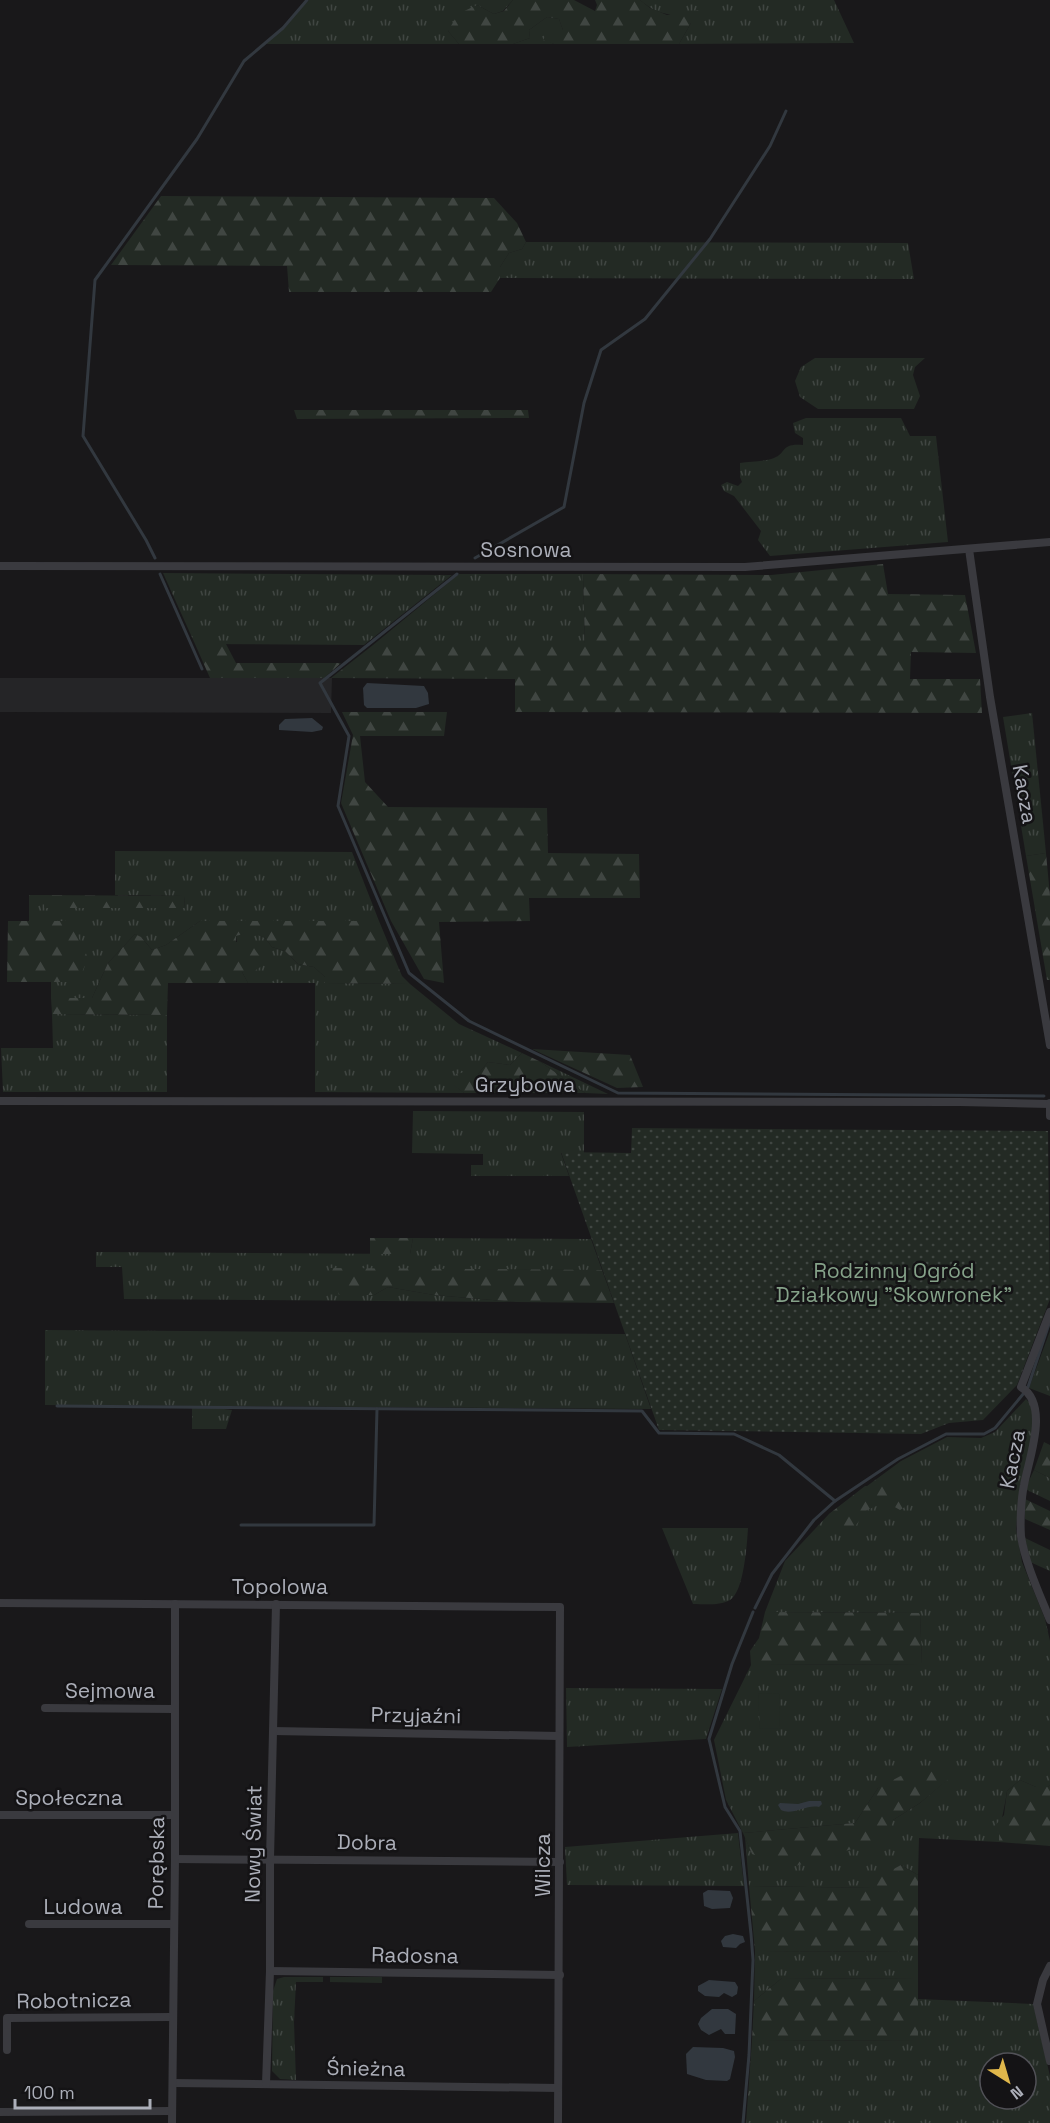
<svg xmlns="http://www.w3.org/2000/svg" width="1050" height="2123" font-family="'Space Grotesk',sans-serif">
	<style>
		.built { fill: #252527 }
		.grass { fill: url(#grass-tufts); fill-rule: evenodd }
		.forest { fill: url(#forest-firs) }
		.garden { fill: url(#garden-dots) }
		.pitch { fill: #232a24 }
		.water { fill: #32383f }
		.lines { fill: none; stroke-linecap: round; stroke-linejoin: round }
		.stream { stroke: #32383f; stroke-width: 3 }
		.minor { stroke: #3a3a3f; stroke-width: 8 }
		.labels { text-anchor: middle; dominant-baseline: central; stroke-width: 5; stroke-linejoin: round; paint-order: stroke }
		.street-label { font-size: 21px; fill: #acafb9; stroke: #141315 }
		.park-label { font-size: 21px; fill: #85a289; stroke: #141315 }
	</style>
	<defs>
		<pattern id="grass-tufts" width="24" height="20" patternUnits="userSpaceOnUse" patternTransform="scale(1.5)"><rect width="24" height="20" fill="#232a24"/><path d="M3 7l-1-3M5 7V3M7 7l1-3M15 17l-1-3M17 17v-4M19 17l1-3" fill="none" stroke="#404642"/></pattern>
		<pattern id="forest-firs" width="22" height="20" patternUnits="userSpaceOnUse" patternTransform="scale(1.5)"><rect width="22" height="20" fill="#232a24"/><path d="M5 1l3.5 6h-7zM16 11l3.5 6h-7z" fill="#404642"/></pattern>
		<pattern id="garden-dots" width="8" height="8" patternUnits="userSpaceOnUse" patternTransform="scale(1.5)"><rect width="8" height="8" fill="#232a24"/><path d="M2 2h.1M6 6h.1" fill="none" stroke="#404642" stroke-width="1.8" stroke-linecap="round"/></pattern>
	</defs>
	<rect width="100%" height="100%" fill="#19181a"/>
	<path class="built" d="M0 678H332L331 713 0 712Z"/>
	<g class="grass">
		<path d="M309 0H513L503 11 494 14 477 5 448 31 459 44H266Z"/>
		<path d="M640 0H834L854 43 679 44 691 23C682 17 677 17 667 14 656 12 648 7 640 0Z"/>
		<path d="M547 17 559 19 563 30 544 39 554 44H513L530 38 529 30Z"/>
		<path d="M526 242 908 243 914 279 500 278V267L509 253 522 249Z"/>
		<path d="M815 358H925L915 367 913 375 920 396 914 409H818L800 397 795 381 801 367Z"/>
		<path d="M806 418H901L910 436H936L948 542 770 556 758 540 761 531 734 496 724 491 721 485 727 482 738 486 742 482 740 477V463C751 461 764 462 774 458 787 453 780 443 803 445V438L795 433 793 423Z"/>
		<path d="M163 573 452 575 364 645 195 644Z"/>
		<path d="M459 574H583L585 645H373Z"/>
		<path d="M1032 713 1046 853 1026 856 1003 717Z"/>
		<path d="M115 851 352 852 379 921H200L166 945 152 950 142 938 135 934 108 963 92 998H51V982H78L29 921V895H45V908H185L184 896 115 895Z"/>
		<path d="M250 931 265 938 272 947 285 951 298 964 314 967 325 977V983L410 984 459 1024 522 1053 510 1065 488 1062 478 1074 453 1084 464 1093 315 1092V983H248L242 972 236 936Z"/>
		<path d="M52 1014 167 1015V1092H3L1 1048H53Z"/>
		<path d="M539 1061 608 1094 585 1093Z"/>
		<path d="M413 1111 584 1112V1153H561L569 1176H471V1165H483V1154L412 1153Z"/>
		<path d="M413 1238 591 1239 602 1270 329 1269 374 1295 388 1287 434 1295 516 1302 124 1299 122 1267H96V1252L410 1254Z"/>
		<path d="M45 1330 625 1334 651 1409 201 1406 232 1410 226 1429H192V1406L45 1405Z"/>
		<path d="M1050 1331V1396L1029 1388Z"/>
		<path d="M1026 1399 1031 1404 1034 1429 1020 1487 1016 1529 1022 1562 1045 1619 1050 1641V1785L1048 1787H1036L1020 1780 1007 1791C1005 1807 999 1827 999 1842L919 1838 918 1875 901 1865 873 1888 749 1886 745 1837 752 1854 893 1820 920 1803 956 1772 878 1788 855 1823 743 1833 726 1800 714 1740 751 1665 922 1664 920 1613 765 1612 785 1561 829 1514 901 1461 947 1437 981 1438 995 1432Z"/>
		<path d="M1034 1470 1050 1478V1501L1025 1489Z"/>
		<path d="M662 1528H748C747 1544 744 1592 730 1600 719 1606 704 1604 693 1604Z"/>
		<path d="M1025 1538 1050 1550V1571L1030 1562Z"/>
		<path d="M566 1688 722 1689 706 1739 567 1747Z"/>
		<path d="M738 1833 744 1886 567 1885 565 1847Z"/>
		<path d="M755 1951 918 1952V1979L782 1978 754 2001Z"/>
		<path d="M284 1977H323V1982H296L294 2022 296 2080 280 2079 272 2071 273 1991 277 1979Z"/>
		<path d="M330 1977H382V1983L330 1982Z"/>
		<path d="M918 1999 1033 2004 1050 2076V2123H746L752 2040 917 2041ZM990 2063H1026V2099H990Z"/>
	</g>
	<g class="forest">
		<path d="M513 0H574L595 11 597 5 595 0H640L650 8 667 15H680L698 10 701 16 691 23 679 44H554L543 40 548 31 563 30 559 19 547 17 529 30 530 38 513 44H459L448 31 458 14 477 5 494 14 504 11Z"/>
		<path d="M161 196 494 198 517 223 526 242 522 249 509 253 500 267V278L491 292H289L287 266 111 265Z"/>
		<path d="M294 410H528L529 418 297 419Z"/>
		<path d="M883 564 888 594 965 595 976 653 911 652 910 679H980L982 713 515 712V679L331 678 373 645H585L583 574 771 575Z"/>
		<path d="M195 644H226L236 663H341L324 678H210Z"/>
		<path d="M342 712H447L444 736H360L365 782 388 807 547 808 548 853 639 854 640 898H529L530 921 439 922 444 983 424 979 391 921 341 803 353 735Z"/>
		<path d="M1046 853 1050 896V980H1047L1026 856Z"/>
		<path d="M45 895 184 896 185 908H44Z"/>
		<path d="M8 921H71L88 958 78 982H7Z"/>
		<path d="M200 921H379L402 976 410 984 324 983 325 977 314 967 298 964 285 951 272 947 265 938 250 932 236 936V942L249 941 265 964 253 972H242L248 983H168L167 1015 52 1014 51 998H92L108 963 135 934 141 937 152 950 166 945Z"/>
		<path d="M532 1049 630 1055 643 1087 617 1088Z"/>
		<path d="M522 1053 539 1061 585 1093H464L452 1084 456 1074 470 1071 478 1074 488 1062 510 1065Z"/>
		<path d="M370 1238H413L410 1254H370Z"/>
		<path d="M329 1268 602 1270 614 1303 516 1302 434 1295 388 1287 374 1295H339Z"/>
		<path d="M1044 1442 1050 1445V1478L1034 1470Z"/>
		<path d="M865 1486H897L913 1502 900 1510 886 1502 867 1510 854 1528H825L829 1514Z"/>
		<path d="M1025 1499 1050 1511V1530L1025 1519Z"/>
		<path d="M765 1612 920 1613 922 1664 751 1665 750 1651 759 1638Z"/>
		<path d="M910 1771 957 1772 920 1803 893 1820 885 1839 789 1868 752 1854 743 1833 855 1823 878 1788Z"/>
		<path d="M1020 1780 1036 1787H1048L1050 1785V1846L999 1842V1833L994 1827 1004 1815 1007 1791Z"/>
		<path d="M901 1865 918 1875V1952L755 1951 749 1886 873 1888 877 1878Z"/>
		<path d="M782 1978 918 1979V2041L752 2040 754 2001Z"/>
	</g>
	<path class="garden" d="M632 1128 1048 1131 1050 1299 1017 1385 983 1420 949 1423 921 1434 659 1430 561 1152 631 1153Z"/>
	<path class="pitch" d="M779 1693 780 1728 760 1729 758 1694Z"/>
	<g class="water">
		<path d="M367 683 424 686 428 693 429 704 416 708H367L364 705 363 688Z"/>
		<path d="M312 718 323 727 322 730 312 732 279 730V725L285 719Z"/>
		<path d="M809 1801H821L822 1804 819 1807C807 1804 792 1816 781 1810L778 1805 780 1803 798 1804Z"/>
		<path d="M708 1890 730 1891 733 1898 730 1908 712 1909 704 1906 703 1893Z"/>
		<path d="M733 1934 743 1936 745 1942 740 1944 736 1948 723 1947 721 1941 725 1936Z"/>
		<path d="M709 1980 735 1982 738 1987 737 1994 732 1997 724 1993 719 1997 705 1996 698 1991V1986Z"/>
		<path d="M712 2009H728L736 2014 735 2034H725L721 2029 709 2035 701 2030 698 2024 701 2018Z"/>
		<path d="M693 2047 723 2048 734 2051 735 2057 730 2079 727 2081 706 2080 687 2074 686 2054Z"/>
	</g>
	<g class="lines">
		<g class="stream">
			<path d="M155 558 146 540 83 436 95 280 197 139 244 61 283 28 307 0"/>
			<path d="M475 558 564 507 584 403 601 350 645 319 710 239 770 146 786 111"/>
			<path d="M160 574 202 669"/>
			<path d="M457 574 320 683 349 736 338 806 409 973 469 1021 618 1093 1044 1096"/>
			<path d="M1028 1387 1049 1324"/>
			<path d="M57 1406 642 1411 659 1433 734 1434 779 1455 835 1501"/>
			<path d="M241 1525H374L377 1409"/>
			<path d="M755 1608 772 1574 814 1520 835 1501 898 1459 946 1434H984L995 1428 1024 1393"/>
			<path d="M743 2123 749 2055 753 1960 751 1934 740 1831 725 1807 709 1739 732 1664 753 1612"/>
		</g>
		<g class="minor">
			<path d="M969 549 990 697 1050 1045"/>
			<path d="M0 566 745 567 1050 542"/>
			<path d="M0 1101 960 1102 1049 1104"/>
			<path d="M1050 1103V1116"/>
			<path d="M1050 1312 1021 1387C1050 1405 1029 1458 1024 1485 1021 1499 1020 1523 1021 1536 1025 1563 1040 1595 1050 1620"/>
			<path d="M0 1603 560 1607 558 2123"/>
			<path d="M45 1708 174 1709"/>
			<path d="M273 1731 559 1736"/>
			<path d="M0 1815H175"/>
			<path d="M175 1859 560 1862"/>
			<path d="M29 1924H174"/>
			<path d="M1050 1966 1043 1980 1037 2004 1050 2061"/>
			<path d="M270 1971 560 1975"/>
			<path d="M7 2050V2018L173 2017"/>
			<path d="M173 2083 558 2088"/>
			<path d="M266 2084 270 1971V1859L276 1604"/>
			<path d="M0 2112 172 2111"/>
			<path d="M172 2123 175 1859V1604"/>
		</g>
	</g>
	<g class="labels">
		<g class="street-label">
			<text x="526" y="549">Sosnowa</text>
			<text transform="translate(1025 794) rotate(80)">Kacza</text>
			<text x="525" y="1084">Grzybowa</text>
			<text transform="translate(1012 1459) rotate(-79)">Kacza</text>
			<text x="280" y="1586">Topolowa</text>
			<text x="110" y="1690">Sejmowa</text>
			<text transform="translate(416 1715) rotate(1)">Przyjaźni</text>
			<text x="69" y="1797">Społeczna</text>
			<text transform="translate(367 1842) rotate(1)">Dobra</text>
			<text transform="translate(253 1844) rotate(-89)">Nowy Świat</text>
			<text transform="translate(156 1863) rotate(-89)">Porębska</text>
			<text transform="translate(542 1865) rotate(-90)">Wilcza</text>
			<text x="83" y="1906">Ludowa</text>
			<text transform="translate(415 1955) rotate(1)">Radosna</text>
			<text transform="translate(74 2000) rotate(-1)">Robotnicza</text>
			<text transform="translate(366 2068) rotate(1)">Śnieżna</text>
		</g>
		<g class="park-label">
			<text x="894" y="1270">Rodzinny Ogród<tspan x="894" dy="24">Działkowy "Skowronek"</tspan></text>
		</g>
	</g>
	<g transform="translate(1008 2081) rotate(143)"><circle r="28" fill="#141315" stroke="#515157" stroke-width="1.5"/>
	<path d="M0-4.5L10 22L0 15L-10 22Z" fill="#e0b74b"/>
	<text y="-9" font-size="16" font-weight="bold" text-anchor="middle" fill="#acafb9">N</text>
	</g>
	<path d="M15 2099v9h135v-9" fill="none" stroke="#acafb9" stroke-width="3"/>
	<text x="24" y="2099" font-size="18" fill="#acafb9" stroke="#141315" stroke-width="4.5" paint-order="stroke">100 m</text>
</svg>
